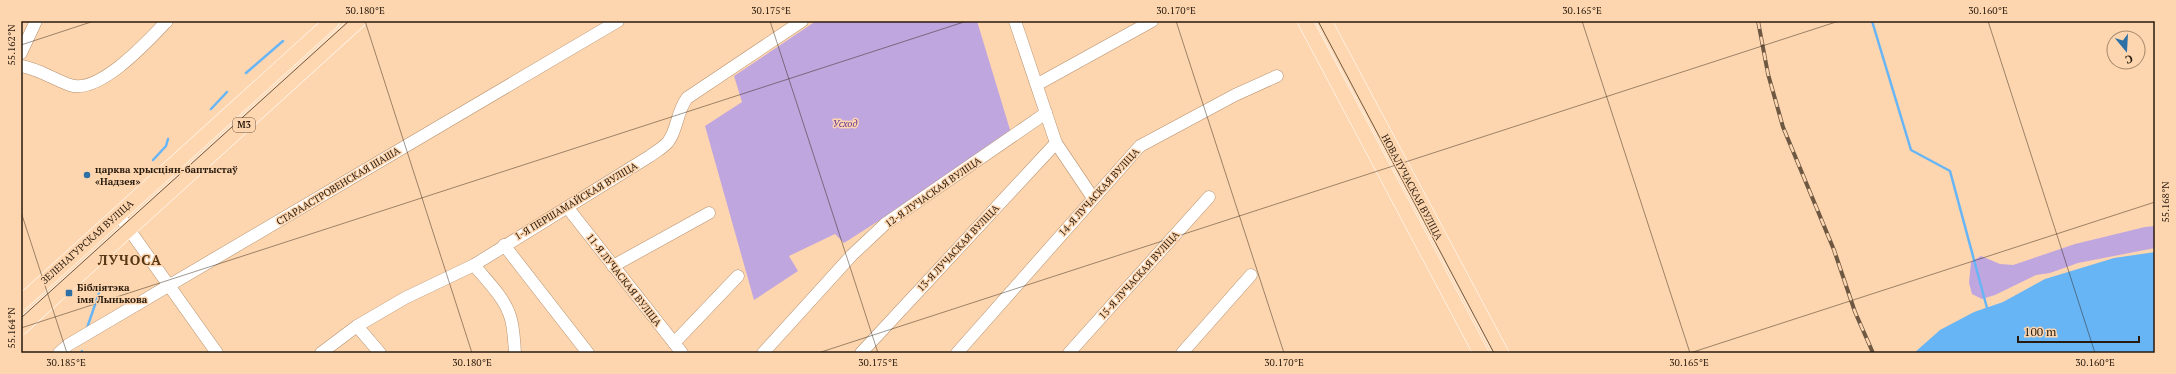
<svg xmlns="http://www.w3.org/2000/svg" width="2176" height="374" font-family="'PT Serif',serif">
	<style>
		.green { fill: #c0a6de }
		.water { fill: #68b5f6 }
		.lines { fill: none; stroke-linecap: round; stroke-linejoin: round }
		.stream { stroke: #68b5f6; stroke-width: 2.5 }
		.minor-casing { stroke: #b6916e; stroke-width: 13 }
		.major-casing { stroke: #fff; stroke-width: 16 }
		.minor { stroke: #fff; stroke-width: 12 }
		.major { stroke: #fed7b0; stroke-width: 15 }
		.tram { stroke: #6e5842; stroke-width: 1 }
		.rail-casing { stroke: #6e5842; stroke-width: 4 }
		.rail { stroke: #fdd6b0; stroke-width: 2.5; stroke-dasharray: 8; stroke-linecap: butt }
		.ticks { fill: none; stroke: #281a0c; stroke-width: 1; stroke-opacity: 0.45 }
		.poi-dot { fill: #2c70a5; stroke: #fdd6b0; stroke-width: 1.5 }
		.labels { text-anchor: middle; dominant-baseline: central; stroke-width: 3; stroke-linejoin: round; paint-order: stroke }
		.shield { fill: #fdd6b0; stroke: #68523d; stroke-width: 1 }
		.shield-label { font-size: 9px; font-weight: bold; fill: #281a0c }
		.park-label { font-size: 10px; font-style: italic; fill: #663392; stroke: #fdd6b0 }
		.poi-label { font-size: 10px; font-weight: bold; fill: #281a0c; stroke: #fdd6b0; text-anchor: start }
		.street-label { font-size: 10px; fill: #281a0c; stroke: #fdd6b0 }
		.district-label { font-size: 14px; font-weight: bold; letter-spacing: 1px; fill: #573715; stroke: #fdd6b0 }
		.neatline { fill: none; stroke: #281a0c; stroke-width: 1.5 }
		.ticks-label { font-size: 10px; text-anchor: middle; fill: #281a0c }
	</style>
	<rect width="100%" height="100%" fill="#fdd6b0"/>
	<g class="green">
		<path d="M816 21H977L1011 133 913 199 844 243 835 234 789 256 798 271 754 300 705 126 742 102 734 76Z"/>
		<path d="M2155 226V248L2078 263 2050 273 2036 275 1995 295 1982 299 1972 294 1969 283 1971 262 1981 256 2000 264 2013 265 2075 244 2145 227Z"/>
	</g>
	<path class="water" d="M2155 252V353H1914L1940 330 1974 312 2003 302 2045 279 2114 258Z"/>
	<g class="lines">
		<g class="stream">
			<path d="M1872 21 1911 150 1950 171 1987 308"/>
			<path d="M246 73 283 41"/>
			<path d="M211 109 227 92"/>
			<path d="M153 160 166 146 168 139"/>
			<path d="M87 328 99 293"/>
			<path d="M81 353 82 351"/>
		</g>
		<defs>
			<g id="minor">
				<path d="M1015 21 1056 143 1093 198"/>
				<path d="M21 53 36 21"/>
				<path d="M21 66C39 69 53 79 70 85 99 95 148 41 167 21"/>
				<path d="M1038 84 1152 21"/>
				<path d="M567 207 682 353"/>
				<path d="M118 214 217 353"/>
				<path d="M504 245 588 353"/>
				<path d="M474 265C486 280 502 295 509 313 514 325 514 340 515 353"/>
				<path d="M613 266 709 213"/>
				<path d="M357 326 380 353"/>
				<path d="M674 343 738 276"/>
				<path d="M59 353 68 345 618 21"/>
				<path d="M321 353 357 326 405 298 474 265 650 156C655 152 663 148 668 142 678 129 676 113 687 98L802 21"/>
				<path d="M763 353 852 255 885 224 1046 113"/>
				<path d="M861 353 1056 143"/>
				<path d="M957 353 1140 146 1235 95 1277 76"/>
				<path d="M1069 353 1209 197"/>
				<path d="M1182 353 1251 275"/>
			</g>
			<g id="major">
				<path d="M1305 21 1481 353"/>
				<path d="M1324 21 1501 353"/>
				<path d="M21 303 332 21"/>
				<path d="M21 327 358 21"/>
			</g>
		</defs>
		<use href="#minor" class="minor-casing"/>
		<use href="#major" class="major-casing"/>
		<use href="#minor" class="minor"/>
		<use href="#major" class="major"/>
		<g class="tram">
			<path d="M1318 21 1494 353"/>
			<path d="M21 318 349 21"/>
		</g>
		<defs>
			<path id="rail" d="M1758 21 1768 74 1783 127 1834 250 1855 312 1873 353"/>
		</defs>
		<use href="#rail" class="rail-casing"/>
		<use href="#rail" class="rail"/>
	</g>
	<path class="ticks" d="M365 21 472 353M770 21 878 353M1176 21 1284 353M1582 21 1690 353M1988 21 2095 353M21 45 94 21M21 212 67 353M21 328 967 21M818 353 1839 21M1690 353 2155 202"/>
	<g class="poi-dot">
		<circle cx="87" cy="175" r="4"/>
		<rect x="65" y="289" width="8" height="8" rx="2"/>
	</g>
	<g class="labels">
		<rect class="shield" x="233" y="118" width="22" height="14" rx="3"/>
		<g class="shield-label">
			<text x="244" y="125">М3</text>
		</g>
		<g class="park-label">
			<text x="845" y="123">Усход</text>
		</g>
		<g class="poi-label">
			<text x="95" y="169">царква хрысціян-баптыстаў<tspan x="95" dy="12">«Надзея»</tspan></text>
			<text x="77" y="287">Бібліятэка<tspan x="77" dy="12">імя Лынькова</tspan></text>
		</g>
		<g class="street-label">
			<text transform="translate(338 186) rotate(-31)">СТАРААСТРОВЕНСКАЯ ШАША</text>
			<text transform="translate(1412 187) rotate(62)">НОВАЛУЧАСКАЯ ВУЛІЦА</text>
			<text transform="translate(933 192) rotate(-35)">12-Я ЛУЧАСКАЯ ВУЛІЦА</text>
			<text transform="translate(1099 192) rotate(-48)">14-Я ЛУЧАСКАЯ ВУЛІЦА</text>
			<text transform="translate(576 201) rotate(-31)">1-Я ПЕРШАМАЙСКАЯ ВУЛІЦА</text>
			<text transform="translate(87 242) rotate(-42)">ЗЕЛЕНАГУРСКАЯ ВУЛІЦА</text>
			<text transform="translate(958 248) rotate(-47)">13-Я ЛУЧАСКАЯ ВУЛІЦА</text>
			<text transform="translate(1139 275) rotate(-48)">15-Я ЛУЧАСКАЯ ВУЛІЦА</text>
			<text transform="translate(624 280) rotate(52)">11-Я ЛУЧАСКАЯ ВУЛІЦА</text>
		</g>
		<g class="district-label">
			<text x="130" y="259">ЛУЧОСА</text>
		</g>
	</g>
	<rect width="2176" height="374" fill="none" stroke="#fdd6b0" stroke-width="44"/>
	<g transform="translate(2126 50) rotate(162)"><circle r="19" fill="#fdd6b0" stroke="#a88b6e"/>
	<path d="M0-3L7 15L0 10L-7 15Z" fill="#2c70a5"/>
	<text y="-6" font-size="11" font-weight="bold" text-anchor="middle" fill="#281a0c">С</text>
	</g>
	<path d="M2018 336v6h121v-6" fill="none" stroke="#281a0c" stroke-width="2"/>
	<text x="2024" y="336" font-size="12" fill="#281a0c" stroke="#fdd6b0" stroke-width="3" paint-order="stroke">100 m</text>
	<rect x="22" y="22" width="2132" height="330" class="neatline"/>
	<g class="ticks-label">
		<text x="365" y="14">30.180°E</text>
		<text x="771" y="14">30.175°E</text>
		<text x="1176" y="14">30.170°E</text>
		<text x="1582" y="14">30.165°E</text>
		<text x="1988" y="14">30.160°E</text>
		<text transform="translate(11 45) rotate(-90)" y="4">55.162°N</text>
		<text transform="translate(2165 202) rotate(-90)" y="4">55.168°N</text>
		<text transform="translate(11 328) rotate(-90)" y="4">55.164°N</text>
		<text x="66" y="366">30.185°E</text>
		<text x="472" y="366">30.180°E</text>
		<text x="878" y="366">30.175°E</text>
		<text x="1284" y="366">30.170°E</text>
		<text x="1689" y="366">30.165°E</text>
		<text x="2095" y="366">30.160°E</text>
	</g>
</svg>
